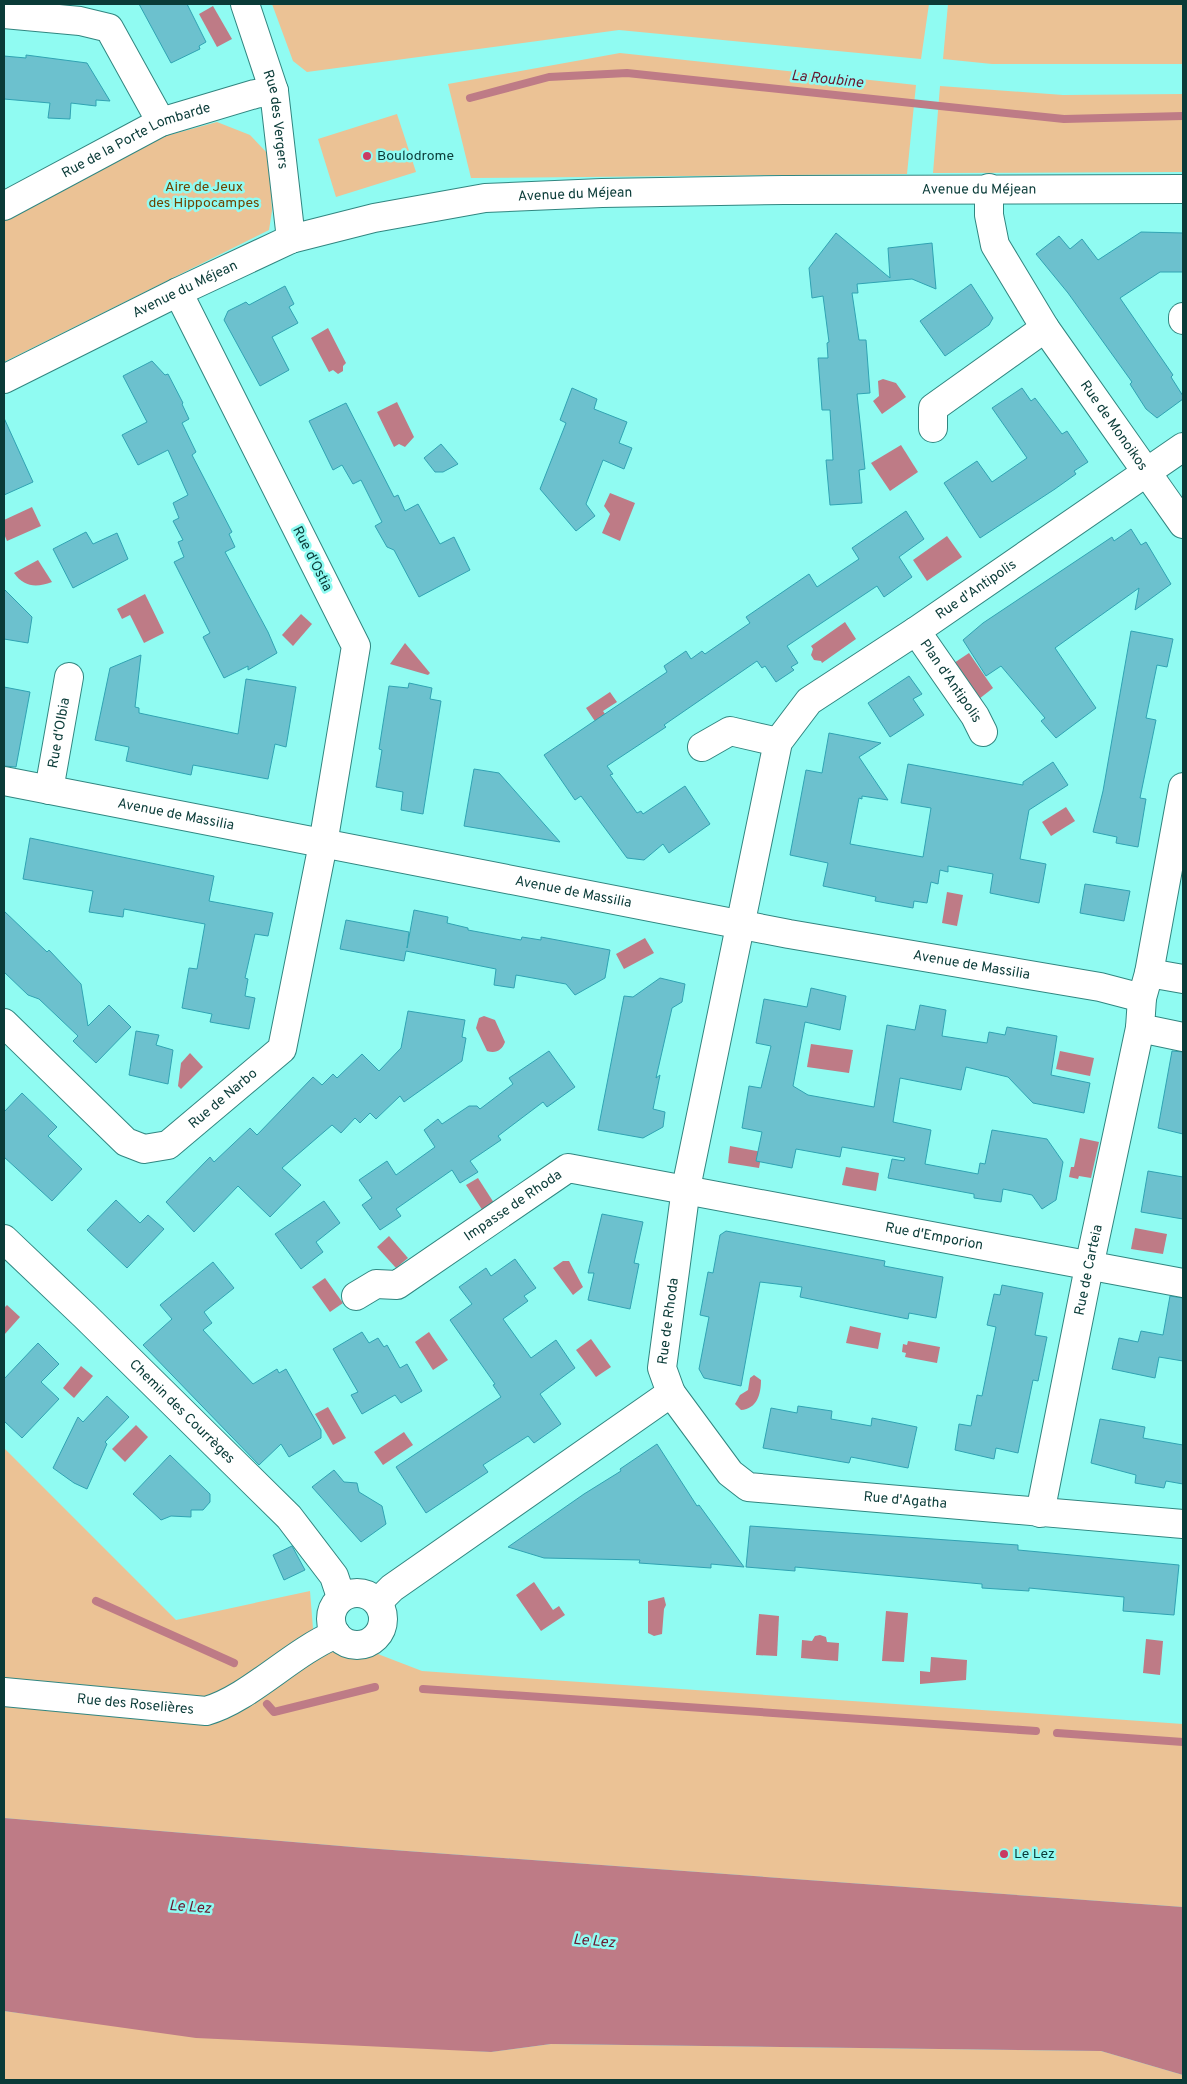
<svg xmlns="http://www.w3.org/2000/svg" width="1187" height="2084" font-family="Overpass,sans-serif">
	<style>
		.green { fill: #ebc295 }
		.water { fill: #be7b86 }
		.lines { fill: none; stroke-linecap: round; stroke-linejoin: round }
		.stream { stroke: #be7b86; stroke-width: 8 }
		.building { fill: #6cc1ce; stroke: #30a3b3 }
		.minor-casing { stroke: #318680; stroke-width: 30 }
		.minor { stroke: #fff; stroke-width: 28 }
		.poi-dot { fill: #c93a62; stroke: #90fbf2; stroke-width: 2 }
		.labels { text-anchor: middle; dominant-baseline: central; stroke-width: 5; stroke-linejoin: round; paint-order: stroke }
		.street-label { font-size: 14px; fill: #0a3b38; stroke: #90fbf2 }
		.poi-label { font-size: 14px; fill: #0a3b38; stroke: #90fbf2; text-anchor: start }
		.park-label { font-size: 14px; fill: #6e4302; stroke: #90fbf2 }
		.water-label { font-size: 15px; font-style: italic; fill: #68172e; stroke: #90fbf2 }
	</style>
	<rect width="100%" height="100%" fill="#90fbf2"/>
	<g class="green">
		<path d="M272 4H929L921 59 619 30 307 72 293 61Z"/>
		<path d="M948 4H1183V64H992L943 59Z"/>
		<path d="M620 53 916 85 907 174 471 178 448 84Z"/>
		<path d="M940 86 1063 95 1183 94V172L933 173Z"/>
		<path d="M397 114 416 172 336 197 318 139Z"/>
		<path d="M217 122 250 135 269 155 272 211 269 230 4 362V220L151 140Z"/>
		<path d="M4 1448 176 1620 310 1591 313 1629 422 1671 1183 1724V1907L365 1848 4 1818Z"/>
		<path d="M4 2011 71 2020 490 2052 551 2044 1101 2051 1183 2075V2080H4Z"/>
	</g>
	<g class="water">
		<path d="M213 6 232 39 217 47 199 14Z"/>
		<path d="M328 328 346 363 343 366V371L338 374 333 370 329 372 311 338Z"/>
		<path d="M883 379 896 383 906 397 882 414 873 401 879 396 878 381Z"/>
		<path d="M397 402 414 437 405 447 399 444 394 447 377 412Z"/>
		<path d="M901 445 918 472 890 491 871 463Z"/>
		<path d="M610 493 635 503 620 541 602 533 610 514 604 506Z"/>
		<path d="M32 507 41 526 7 541 4 534V520Z"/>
		<path d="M947 536 962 557 927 581 913 560Z"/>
		<path d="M38 560 52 582C36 588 24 587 14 573Z"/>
		<path d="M145 594 164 633 144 643 130 615 122 619 117 609Z"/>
		<path d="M301 614 312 624 293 646 282 635Z"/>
		<path d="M845 622 856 639 822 663 821 661 814 660 811 655 813 649 811 646Z"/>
		<path d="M405 643 430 673 428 675 390 664Z"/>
		<path d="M969 653 993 688 979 699 954 663Z"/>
		<path d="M610 692 617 702 603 711 613 726 603 733 586 708Z"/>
		<path d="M1066 807 1075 821 1051 836 1042 822Z"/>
		<path d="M947 892 963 895 957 926 942 923Z"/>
		<path d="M645 938 654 953 624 969 616 954Z"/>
		<path d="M484 1016 495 1020 505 1042C502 1050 496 1054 487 1051L476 1028 479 1018Z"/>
		<path d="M811 1044 853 1050 849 1073 807 1067Z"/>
		<path d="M1060 1051 1094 1058 1090 1076 1056 1069Z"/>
		<path d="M190 1053 203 1067 181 1089 178 1086 181 1063Z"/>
		<path d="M1080 1138 1099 1142 1091 1178 1079 1176 1078 1179 1069 1177 1071 1167H1074Z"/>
		<path d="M730 1146 762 1152 759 1168 728 1163Z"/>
		<path d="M846 1167 879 1173 876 1191 842 1185Z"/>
		<path d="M478 1178 494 1203 483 1211 466 1185Z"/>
		<path d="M1135 1228 1167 1234 1163 1254 1131 1249Z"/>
		<path d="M389 1236 408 1258 396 1268 377 1247Z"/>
		<path d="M563 1261H569L583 1287 573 1295 553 1268Z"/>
		<path d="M325 1278 343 1303 330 1312 312 1287Z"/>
		<path d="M7 1305 20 1317 4 1335V1308Z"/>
		<path d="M850 1326 881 1333 878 1349 846 1343Z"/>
		<path d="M429 1332 448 1360 433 1370 415 1342Z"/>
		<path d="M591 1339 611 1367 596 1377 576 1350Z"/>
		<path d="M908 1341 940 1347 937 1363 905 1357 906 1353 902 1352 903 1344 907 1345Z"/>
		<path d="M81 1366 93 1376 74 1398 63 1388Z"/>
		<path d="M754 1375 761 1380C761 1394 757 1409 741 1410L735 1404 740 1395 748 1390 750 1378Z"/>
		<path d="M328 1407 346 1438 333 1445 315 1414Z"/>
		<path d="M136 1425 148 1437 125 1462 112 1449Z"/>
		<path d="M404 1432 413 1445 383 1465 374 1452Z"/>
		<path d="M534 1582 553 1610 559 1606 565 1615 541 1631 516 1595Z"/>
		<path d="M664 1597 666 1605 664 1609 662 1634 654 1636 648 1633V1601Z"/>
		<path d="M886 1611 908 1613 904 1662 882 1661Z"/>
		<path d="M759 1614 779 1616 777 1656 756 1655Z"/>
		<path d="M820 1635 826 1637 827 1642 839 1643 838 1661 801 1658 802 1640 812 1641 815 1636Z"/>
		<path d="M1146 1639 1163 1641 1160 1675 1143 1673Z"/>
		<path d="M931 1657 967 1660 966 1680 920 1684V1671L930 1672Z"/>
		<path d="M4 1818 365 1848 1183 1907V2075L1101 2051 551 2044 491 2052 196 2038 4 2011Z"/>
	</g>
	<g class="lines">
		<g class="stream">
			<path d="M470 98 549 77 627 73 1064 119 1183 116"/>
			<path d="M96 1601 234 1663"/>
			<path d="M423 1689 1036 1731"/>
			<path d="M267 1704 274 1712 375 1687"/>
			<path d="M1057 1733 1183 1742"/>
		</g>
	</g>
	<g class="building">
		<path d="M139 4H187L206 42 199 46 200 49 171 63Z"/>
		<path d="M26 55 87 63 110 101 96 100V106L71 103 70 119 48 118 50 103 4 99V56L26 58Z"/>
		<path d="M1141 232 1183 233V272H1160L1120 298 1173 375 1171 377 1183 396V399L1157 418 1146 409 1130 384 1132 382 1068 293 1036 254 1059 236 1070 249 1082 239 1098 260Z"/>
		<path d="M836 233 890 278 888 248 932 243 936 289 912 279 857 284 858 293H852L859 340H866L870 393 857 394 865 469 859 470 862 503 830 505 826 460H833L830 410H822L818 358H828L827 343 829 342 823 296 812 298 809 268Z"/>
		<path d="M971 284 993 318 989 325 945 356 920 321Z"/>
		<path d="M285 286 294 304 289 307 298 323 272 337 289 370 260 386 224 320 228 311 246 302 249 305Z"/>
		<path d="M152 361 165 375 168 374 183 403 182 404 189 419 182 423 196 452 192 455 232 532 229 534 235 547 225 552 268 632 277 653 248 670V666L224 678 203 637 210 633 174 562 184 557 178 542 183 540 173 521 179 518 173 503 188 495 168 450 138 465 122 435 147 422 123 376Z"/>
		<path d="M572 388 597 399 594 409 627 422 619 443 632 448 624 469 603 460 586 504 595 516 576 531 540 489 566 423 560 420Z"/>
		<path d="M1022 388 1031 401 1035 398 1062 434 1067 431 1088 462 1074 471 1076 474 1055 489 980 538 944 483 977 461 992 482 1027 458 992 408Z"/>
		<path d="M346 403 394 497 398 495 405 511 418 504 440 544 454 537 470 570 419 597 394 550 387 547 375 526 382 522 361 480 353 484 342 465 333 470 309 421Z"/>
		<path d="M4 418 33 482 4 495Z"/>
		<path d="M441 444 458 464 443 472H435L424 458Z"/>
		<path d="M906 511 924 539 899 557 912 577 884 597 877 586 787 646 798 663 791 667 794 670 776 682 765 666 762 668 757 661 664 725 666 727 607 766 613 774 610 775 637 813 641 811 643 814 685 786 710 824 669 853 663 844 644 860 627 858 581 796 575 800 544 755 667 672 664 666 686 651 691 659 702 651 705 654 750 623 746 617 809 574 817 587 859 559 852 548Z"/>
		<path d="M1131 529 1141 545 1146 542 1171 584 1135 610 1139 588 1055 648 1096 708 1056 738 1041 721 1045 718 1001 666 986 676 963 640 983 623 1112 537 1114 541Z"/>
		<path d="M86 532 93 544 117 533 128 559 73 588 53 549Z"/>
		<path d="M4 589 32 617 28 643 4 639Z"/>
		<path d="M1131 631 1173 639 1167 667 1157 665 1146 718 1156 720 1140 798 1146 799 1138 847 1116 843 1117 837 1093 832 1103 791Z"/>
		<path d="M141 655 135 707 139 708V713L153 716 238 734 246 679 296 687 286 747 275 744 268 779 193 765 191 775 126 761 129 747 95 740 110 668Z"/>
		<path d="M909 676 922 694 913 699 924 715 890 737 868 703Z"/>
		<path d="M409 683 432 688 430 699 441 701 423 814 401 810 403 792 376 787 382 750 379 749 389 686 408 688Z"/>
		<path d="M4 687 30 692 16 767 4 766Z"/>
		<path d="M829 733 881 743 859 757 888 800 862 796V799L859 798 850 844 923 857 931 808 901 803 908 764 1023 785V782L1053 762 1068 785 1029 810 1020 859 1046 864 1039 903 990 893 993 874 948 866V872L940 870 938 884 931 882 927 903 914 901 913 908 875 901 876 897 823 886 828 863 790 855 806 770 822 773Z"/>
		<path d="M474 769 499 773 560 842 464 826Z"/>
		<path d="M30 838 214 876 209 901 273 913 268 936 255 934 245 978 248 979 245 996 255 998 249 1029 210 1022 212 1014 182 1008 189 968 197 969 205 924 124 909 123 917 89 912 93 891 23 879Z"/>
		<path d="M1085 884 1130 891 1124 921 1080 913Z"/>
		<path d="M414 910 448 917 447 923 468 928V930L521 940 522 937 541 940V937L610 950 605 978 575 995 566 984 516 975 514 988 494 985 496 969 406 951 404 961 340 949 346 920 409 932 407 948Z"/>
		<path d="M4 911 47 952 49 950 81 984 88 1026 109 1005 131 1027 96 1063 73 1041 78 1036 39 999 28 995 4 972Z"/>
		<path d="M660 978 685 984 682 1002 672 1008 656 1078 660 1075 653 1109 665 1112 663 1127 643 1138 598 1130 624 996 633 997Z"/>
		<path d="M811 988 846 996 840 1030 805 1022 793 1086 808 1095 874 1107 887 1025 915 1030 920 1005 946 1010 942 1036 987 1043 989 1032 1005 1035 1007 1027 1057 1036 1051 1075 1090 1083 1084 1113 1033 1103 1008 1077 966 1067 961 1090 900 1078 893 1122 931 1130 925 1164 978 1174 980 1163 985 1164 992 1130 1047 1139 1063 1162 1056 1200 1042 1209 1032 1195 1003 1189 1001 1202 974 1198V1194L888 1178 892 1159 904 1161 905 1158 842 1147 840 1157 796 1149 792 1168 756 1161 762 1132 742 1128 749 1086 761 1088 771 1046 756 1043 764 999 807 1007Z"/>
		<path d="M408 1011 465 1020 462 1037 466 1038 462 1061 404 1102 400 1096 376 1119 370 1113 360 1123 355 1118 341 1133 332 1125 282 1168 301 1185 270 1217 238 1186 194 1232 166 1202 210 1157 214 1162 250 1128 257 1135 313 1077 322 1085 333 1074 337 1078 362 1054 379 1071 401 1048Z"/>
		<path d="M136 1031 159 1035 156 1045 173 1050 168 1084 129 1075Z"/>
		<path d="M549 1051 575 1087 547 1107 543 1102 498 1136 501 1140 470 1161 478 1172 460 1183 452 1170 396 1209 401 1216 380 1230 362 1205 372 1198 359 1180 387 1161 396 1175 435 1147 424 1130 438 1119 442 1124 469 1106H477L480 1109 513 1084 509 1078Z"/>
		<path d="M1172 1051 1183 1052V1134L1158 1128Z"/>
		<path d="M22 1093 57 1127 48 1136 82 1169 52 1201 4 1157V1112Z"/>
		<path d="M1148 1171 1183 1177V1219L1141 1212Z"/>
		<path d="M116 1200 140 1223 148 1215 164 1229 127 1268 87 1230Z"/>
		<path d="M324 1201 340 1223 316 1242 323 1252 301 1269 275 1234Z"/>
		<path d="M602 1214 643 1222 634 1263 639 1264 630 1309 588 1300 594 1273H588Z"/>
		<path d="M726 1231 885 1261 884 1266 943 1277 936 1318 909 1313 908 1319 800 1297 802 1287 760 1282 741 1386 704 1378 699 1369 709 1317 700 1315 708 1272 713 1273 720 1235Z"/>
		<path d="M515 1259 536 1288 524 1296 528 1301 503 1319 531 1358 556 1340 575 1368 540 1394 561 1424 534 1443 528 1436 483 1465 488 1472 426 1513 396 1467 501 1397 493 1385 495 1384 450 1320 472 1304 459 1287 486 1268 491 1276Z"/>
		<path d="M213 1262 234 1288 204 1312 212 1323 203 1330 253 1384 277 1369 279 1373 286 1369 321 1430V1438L289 1457 281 1444 259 1465 143 1345 172 1319 160 1305Z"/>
		<path d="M1002 1285 1043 1293 1035 1335 1047 1337 1038 1381 1033 1380 1018 1453 996 1448 994 1459 955 1450 959 1424 971 1426 977 1395 982 1396 996 1327 987 1325 994 1294 1000 1295Z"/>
		<path d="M1170 1296 1183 1298V1361L1159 1357 1155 1378 1112 1369 1119 1338 1138 1342 1141 1331 1163 1335Z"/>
		<path d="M362 1332 369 1343 378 1338 384 1347 387 1345 400 1368 407 1364 422 1391 401 1403 395 1395 362 1414 351 1395 358 1392 333 1349Z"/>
		<path d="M38 1343 59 1364 41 1382 59 1399 22 1438 4 1421V1379Z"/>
		<path d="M107 1396 129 1417 105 1442 107 1444 87 1489 74 1483 53 1468 78 1417 83 1422Z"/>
		<path d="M798 1406 832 1411 831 1419 871 1426 872 1418 917 1427 908 1468 851 1457 849 1463 763 1448 771 1408 797 1413Z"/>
		<path d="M1100 1419 1145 1427 1143 1438 1183 1445V1484L1166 1481 1164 1488 1135 1483 1136 1475 1091 1463Z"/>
		<path d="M657 1444 697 1506 699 1505 744 1567 711 1564V1568L639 1563 640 1560 544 1558 508 1547 584 1494 621 1471 620 1469Z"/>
		<path d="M170 1455 210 1494V1502L203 1510H191V1517L171 1516 161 1520 133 1494Z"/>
		<path d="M334 1470 344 1482 357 1483 359 1492 382 1506 386 1524 361 1542 312 1487Z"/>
		<path d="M750 1526 1018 1545V1550L1179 1565 1174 1615 1123 1611 1124 1597 1029 1588V1591L982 1588V1584L795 1567V1571L746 1567Z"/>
		<path d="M292 1546 305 1570 284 1580 273 1555Z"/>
	</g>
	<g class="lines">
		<defs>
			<g id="minor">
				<path id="s1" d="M245 4 274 91 291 239"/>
				<path d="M4 14 80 21 109 28 161 122"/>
				<path id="s2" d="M989 188V215L995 245 1045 328 1183 524"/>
				<path id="s3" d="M4 206 161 122 255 94 274 91"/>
				<path d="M1183 317V320"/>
				<path id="s4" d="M4 379 178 292 291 239 374 218 485 198 602 193 784 190 1183 189"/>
				<path d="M933 428V408L1045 328"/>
				<path id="s5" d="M916 631 975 716 983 732"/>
				<path d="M702 747 730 731 778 742"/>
				<path id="s6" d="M4 781 789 934 1100 987 1142 998"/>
				<path id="s7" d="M49 790 69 677"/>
				<path d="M1149 973 1183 787"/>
				<path d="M1183 979 1149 973 1142 998 1140 1028 1183 1037"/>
				<path id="s8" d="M4 1023 126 1142 144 1149 168 1145 282 1049 323 844 356 646 178 292"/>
				<path id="s9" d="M4 1239 85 1316 289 1517 334 1576 341 1597"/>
				<path id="s10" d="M356 1296 376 1284 397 1285 568 1168 1183 1283"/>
				<path id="s11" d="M671 1393 730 1473 748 1487 1183 1524"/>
				<path id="s12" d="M1040 1513 1089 1267 1140 1028"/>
				<circle cx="357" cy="1619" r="26"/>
				<path id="s13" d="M378 1602 392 1588 671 1393 662 1368 686 1188 778 742 809 701 916 631 1183 447"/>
				<path id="s14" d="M4 1692 206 1711C249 1699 291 1653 336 1634"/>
			</g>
		</defs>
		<use href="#minor" class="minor-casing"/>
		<use href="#minor" class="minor"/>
	</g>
	<g class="poi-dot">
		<circle cx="367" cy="156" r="5"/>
		<circle cx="1004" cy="1854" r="5"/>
	</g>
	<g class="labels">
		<g class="street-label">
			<text stroke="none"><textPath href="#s1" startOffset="120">Rue des Vergers</textPath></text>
			<text stroke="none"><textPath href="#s3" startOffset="148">Rue de la Porte Lombarde</textPath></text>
			<text stroke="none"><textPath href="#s4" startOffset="1012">Avenue du Méjean</textPath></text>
			<text stroke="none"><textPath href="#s4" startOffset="608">Avenue du Méjean</textPath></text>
			<text stroke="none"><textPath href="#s4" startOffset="202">Avenue du Méjean</textPath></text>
			<text stroke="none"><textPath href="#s2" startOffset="274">Rue de Monoikos</textPath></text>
			<text transform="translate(312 559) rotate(63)">Rue d'Ostia</text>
			<text stroke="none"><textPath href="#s13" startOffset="1276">Rue d'Antipolis</textPath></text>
			<text stroke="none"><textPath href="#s5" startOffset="61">Plan d'Antipolis</textPath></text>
			<text stroke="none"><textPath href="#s7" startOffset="58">Rue d'Olbia</textPath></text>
			<text stroke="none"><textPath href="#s6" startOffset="175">Avenue de Massilia</textPath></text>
			<text stroke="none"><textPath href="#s6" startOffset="580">Avenue de Massilia</textPath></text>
			<text stroke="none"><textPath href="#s6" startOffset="985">Avenue de Massilia</textPath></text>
			<text stroke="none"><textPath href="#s8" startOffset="286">Rue de Narbo</textPath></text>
			<text stroke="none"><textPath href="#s10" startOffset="185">Impasse de Rhoda</textPath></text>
			<text stroke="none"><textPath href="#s10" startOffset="624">Rue d'Emporion</textPath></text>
			<text stroke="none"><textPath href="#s12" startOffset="248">Rue de Carteia</textPath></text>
			<text stroke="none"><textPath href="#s13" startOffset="434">Rue de Rhoda</textPath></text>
			<text stroke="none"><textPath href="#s9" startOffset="248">Chemin des Courrèges</textPath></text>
			<text stroke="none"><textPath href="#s11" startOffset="280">Rue d'Agatha</textPath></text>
			<text stroke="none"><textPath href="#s14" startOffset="132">Rue des Roselières</textPath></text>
		</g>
		<g class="poi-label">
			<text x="377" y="156">Boulodrome</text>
			<text x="1014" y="1854">Le Lez</text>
		</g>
		<g class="park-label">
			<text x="204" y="187">Aire de Jeux<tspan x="204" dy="16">des Hippocampes</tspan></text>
		</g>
		<g class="water-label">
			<text transform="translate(827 80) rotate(6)">La Roubine</text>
			<text transform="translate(190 1908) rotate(4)">Le Lez</text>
			<text transform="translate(594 1942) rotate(5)">Le Lez</text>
		</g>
	</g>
	<rect width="1187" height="2084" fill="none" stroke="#0a3b38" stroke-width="10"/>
</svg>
